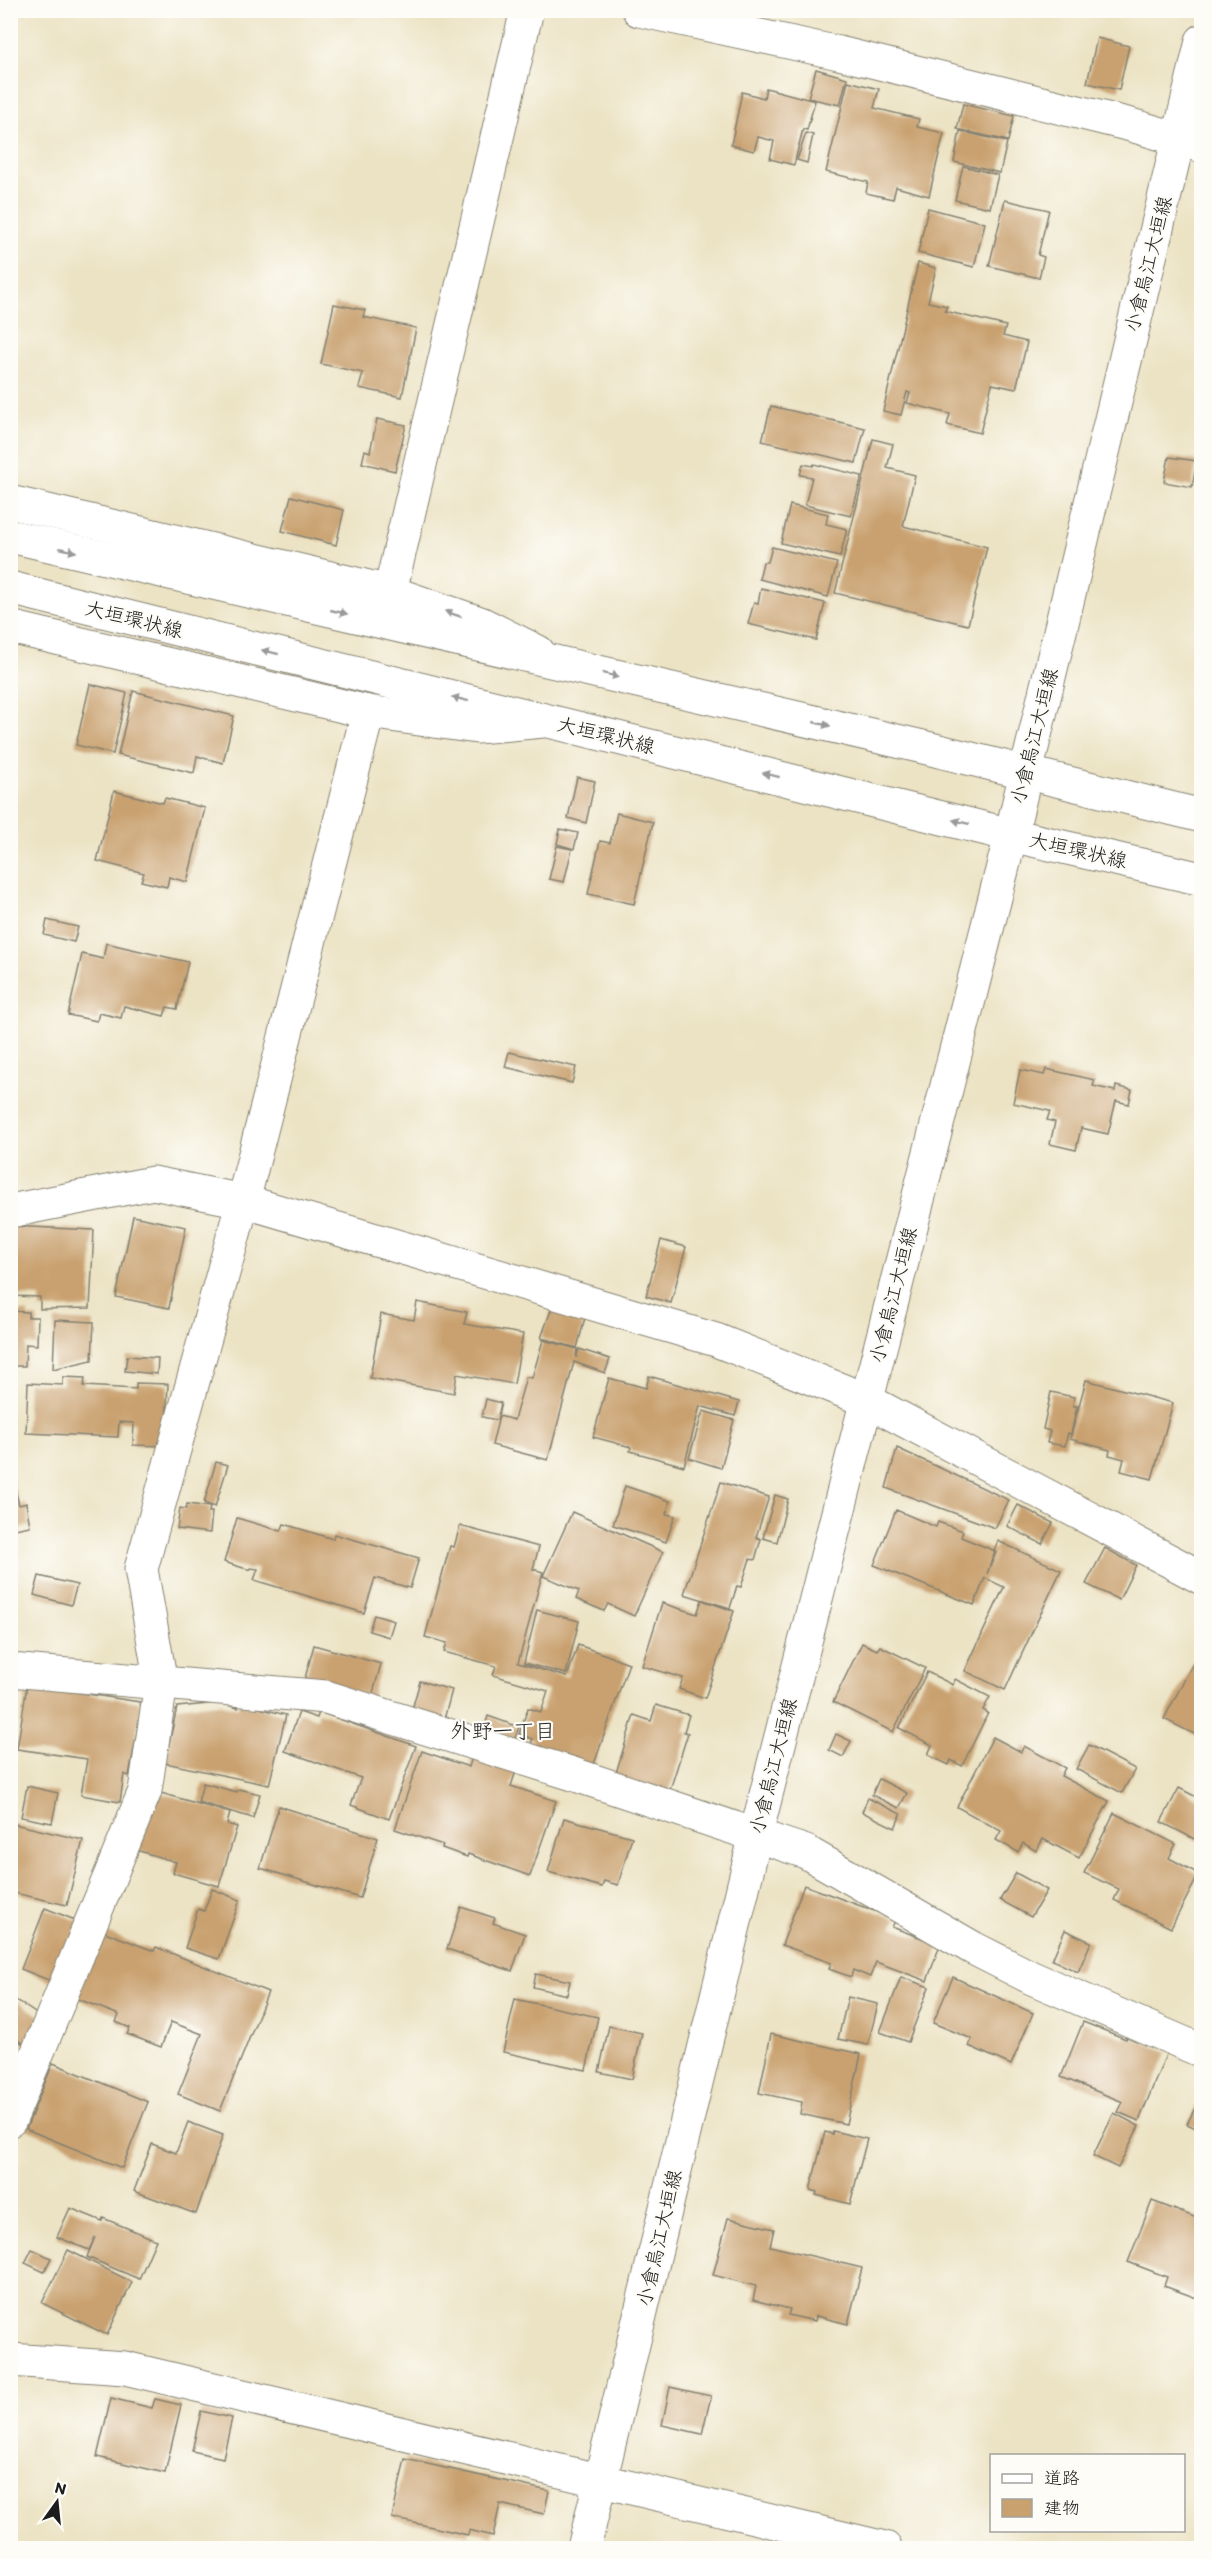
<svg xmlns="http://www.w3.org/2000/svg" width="1212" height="2559" font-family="Itim,'Klee One',sans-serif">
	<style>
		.building { fill: #c9a16f }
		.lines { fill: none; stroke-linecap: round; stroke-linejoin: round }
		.minor-casing { stroke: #848070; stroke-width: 35 }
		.major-casing { stroke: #848070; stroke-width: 35 }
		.minor { stroke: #fff; stroke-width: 33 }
		.major { stroke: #fff; stroke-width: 33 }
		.oneway { fill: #999 }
		.labels { text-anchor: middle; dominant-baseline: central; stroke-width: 4.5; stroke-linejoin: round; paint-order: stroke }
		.street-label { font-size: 20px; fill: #1c1c1c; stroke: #fdfcf7 }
		.neighbourhood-label { font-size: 21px; fill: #1c1c1c; stroke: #fdfcf7 }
	</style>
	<rect width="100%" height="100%" fill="#fdfcf7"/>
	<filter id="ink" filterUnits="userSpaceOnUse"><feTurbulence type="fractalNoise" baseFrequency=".0167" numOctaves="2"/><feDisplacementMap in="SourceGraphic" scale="12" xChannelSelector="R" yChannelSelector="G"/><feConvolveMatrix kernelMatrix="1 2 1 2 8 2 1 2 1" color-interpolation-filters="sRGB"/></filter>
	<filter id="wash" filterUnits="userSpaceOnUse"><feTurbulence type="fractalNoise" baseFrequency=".008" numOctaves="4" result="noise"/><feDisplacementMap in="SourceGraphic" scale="24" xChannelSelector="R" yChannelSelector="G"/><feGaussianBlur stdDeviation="1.35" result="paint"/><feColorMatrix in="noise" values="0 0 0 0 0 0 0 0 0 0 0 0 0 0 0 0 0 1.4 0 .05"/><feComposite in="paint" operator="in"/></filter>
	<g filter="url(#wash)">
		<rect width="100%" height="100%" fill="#ece3c4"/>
		<g id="blocks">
			<g class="building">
				<path d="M1097 38 1129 46 1119 90 1087 83Z"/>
				<path d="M816 69 847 78 840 105 808 98Z"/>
				<path d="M848 81 879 89 874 108 919 119 917 127 944 133 929 196 896 187 893 199 866 193 868 182 826 172Z"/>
				<path d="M766 88 815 101 807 130 803 129 794 165 770 159 774 141 758 137 754 151 731 145 742 92 764 98Z"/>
				<path d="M963 104 1014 116 1008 141 957 129Z"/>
				<path d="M960 131 1007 142 1000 173 954 162Z"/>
				<path d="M806 133 813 135 807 163 797 160Z"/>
				<path d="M963 166 998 175 990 208 955 200Z"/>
				<path d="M1005 200 1049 210 1038 255 1044 257 1039 278 989 266Z"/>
				<path d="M928 208 985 223 974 267 918 253Z"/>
				<path d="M918 263 936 268 928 302 947 306 945 311 1006 326 1003 336 1027 342 1016 389 992 384 980 433 947 425 950 414 907 403 910 393 907 392 901 415 883 411Z"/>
				<path d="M334 304 365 310 363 317 416 328 402 397 359 388 363 373 321 364Z"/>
				<path d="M771 406 865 428 856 463 762 441Z"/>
				<path d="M377 419 406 425 395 471 362 463 365 450 370 452Z"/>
				<path d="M873 439 893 444 887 468 915 475 903 526 987 547 968 625 835 593Z"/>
				<path d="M1169 457 1197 461 1192 487 1164 482Z"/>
				<path d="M803 464 813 466 814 464 862 476 851 516 805 505 812 477 800 475Z"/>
				<path d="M291 496 344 510 336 545 282 531Z"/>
				<path d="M790 505 828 514 826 524 847 529 840 557 781 543Z"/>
				<path d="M772 547 837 563 828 597 759 579 763 562H768Z"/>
				<path d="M761 588 825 603 816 640 748 624 754 602 758 603Z"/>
				<path d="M90 684 127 693 113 754 76 745Z"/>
				<path d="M133 691 234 716 223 763 197 756 194 773 118 755Z"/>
				<path d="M577 777 595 781 586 823 568 818Z"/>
				<path d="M114 791 163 803 165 798 205 808 187 882 169 877 167 887 141 881 144 873 97 861Z"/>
				<path d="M617 813 653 822 634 904 588 894 600 841 610 843Z"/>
				<path d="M560 829 578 833 574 849 557 844Z"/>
				<path d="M557 846 572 849 564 882 549 879Z"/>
				<path d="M47 920 78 927 74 942 44 935Z"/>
				<path d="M106 943 188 962 177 1009 167 1007 164 1016 124 1006 121 1018 99 1013 97 1021 68 1015 82 954 103 959Z"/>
				<path d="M509 1052 576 1067 572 1083 505 1067Z"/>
				<path d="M1046 1069 1095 1080 1093 1086 1115 1091 1116 1086 1132 1090 1129 1104 1116 1101 1108 1134 1081 1128 1076 1150 1050 1144 1055 1122 1047 1120 1050 1111 1013 1103 1020 1070 1044 1075Z"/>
				<path d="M133 1216 186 1227 169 1308 116 1297Z"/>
				<path d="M10 1226 94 1230 90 1308 40 1309V1297L10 1296Z"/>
				<path d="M661 1240 686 1247 671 1303 646 1296Z"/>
				<path d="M417 1302 467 1312 464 1324 523 1334 514 1384 457 1374 454 1393 370 1378 381 1314 414 1320Z"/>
				<path d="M554 1302 587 1310 577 1348 541 1338Z"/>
				<path d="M10 1311 28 1312V1317H38L37 1345 26 1344 25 1366H10Z"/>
				<path d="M55 1320 94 1322 92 1360 53 1369Z"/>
				<path d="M543 1340 577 1349 576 1358 579 1349 610 1359 605 1373 574 1362 548 1460 492 1445 499 1416 514 1420 526 1377 532 1378Z"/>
				<path d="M127 1356 158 1358 157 1374 125 1371Z"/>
				<path d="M649 1376 739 1402 735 1416 700 1406 684 1466 630 1451 631 1447 593 1437 609 1378 646 1388Z"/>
				<path d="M63 1377 85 1378 84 1386 136 1389V1383L168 1384 165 1446 133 1445 134 1423 119 1422 118 1437 26 1433 28 1383 63 1385Z"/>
				<path d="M1086 1380 1173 1403 1152 1479 1121 1471 1124 1459 1109 1455 1110 1450 1070 1439Z"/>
				<path d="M1051 1392 1074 1397 1073 1406H1077L1071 1434 1068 1433 1065 1446 1047 1443 1050 1431 1043 1429Z"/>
				<path d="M486 1399 501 1403 497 1420 482 1417Z"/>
				<path d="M703 1411 734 1420 721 1468 689 1458Z"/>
				<path d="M897 1448 1009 1500 995 1528 886 1488Z"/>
				<path d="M216 1462 228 1465 215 1507 204 1503Z"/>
				<path d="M10 1468 19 1505 26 1503 30 1526 10 1530Z"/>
				<path d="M721 1482 769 1497 756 1537 761 1539 755 1560 750 1559 741 1587 737 1586 730 1608 684 1594Z"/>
				<path d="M625 1486 670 1501 666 1514 675 1516 666 1542 613 1525Z"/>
				<path d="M775 1495 788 1499 777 1542 763 1538Z"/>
				<path d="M187 1504 210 1507 209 1512H212L210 1533 177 1529 180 1508 186 1509Z"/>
				<path d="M1018 1505 1053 1523 1042 1544 1007 1526Z"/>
				<path d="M896 1510 936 1527 938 1522 963 1531 961 1537 995 1551 987 1574 996 1552 994 1550 998 1541 1061 1570 1005 1690 965 1671 1004 1587 985 1578 974 1605 874 1565Z"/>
				<path d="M572 1512 663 1552 634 1616 608 1604 604 1611 576 1599 579 1591 543 1576Z"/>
				<path d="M237 1518 281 1531 284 1524 333 1539 334 1534 419 1558 410 1588 375 1578 364 1613 254 1580 258 1569 251 1568 250 1570 224 1562Z"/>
				<path d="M460 1526 539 1547 533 1569 543 1572 518 1663 567 1677 578 1645 629 1663 592 1770 529 1748 533 1739 519 1734 528 1708 541 1712 548 1691 493 1675 496 1666 444 1652 447 1643 425 1637 450 1546 454 1547Z"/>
				<path d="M1105 1548 1136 1565 1119 1600 1086 1584Z"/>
				<path d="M39 1576 77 1585 71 1605 34 1595Z"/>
				<path d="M702 1600 734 1611 705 1698 679 1689 683 1678 642 1666 662 1603 697 1614Z"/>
				<path d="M537 1610 579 1621 566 1674 524 1663Z"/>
				<path d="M374 1615 394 1621 389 1637 369 1631Z"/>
				<path d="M862 1643 877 1650 880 1646 925 1668 893 1732 833 1702Z"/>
				<path d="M314 1645 381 1664 372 1697 305 1678Z"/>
				<path d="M1202 1646V1738L1164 1719Z"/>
				<path d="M927 1672 953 1685 955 1679 990 1697 983 1710 988 1713 962 1766 951 1760 949 1765 928 1755 932 1745 899 1728Z"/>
				<path d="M420 1681 452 1690 443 1723 411 1713Z"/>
				<path d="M27 1685 140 1702 141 1709 129 1776 124 1774 120 1802 81 1795 87 1759 17 1749Z"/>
				<path d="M10 1686 18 1687 12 1720H10Z"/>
				<path d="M219 1703 238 1708 239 1703 286 1715 269 1785 165 1763 177 1707Z"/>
				<path d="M656 1705 689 1715 684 1732 688 1733 669 1793 615 1776 634 1715 651 1721Z"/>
				<path d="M299 1712 317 1718 319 1712 416 1746 389 1819 351 1805 361 1778 285 1751Z"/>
				<path d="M488 1716 519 1727 513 1743 483 1733Z"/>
				<path d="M836 1734 851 1741 843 1757 829 1750Z"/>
				<path d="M993 1737 1021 1752 1024 1746 1065 1768 1061 1776 1109 1801 1079 1858 1043 1839 1036 1851 1023 1843 1018 1852 996 1840 1001 1831 957 1807Z"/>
				<path d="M1089 1745 1135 1769 1122 1793 1076 1769Z"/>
				<path d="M422 1751 469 1767 472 1757 516 1771 511 1786 556 1801 530 1876 468 1854 467 1857 442 1848 443 1845 395 1829Z"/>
				<path d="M879 1779 907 1793 899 1808 872 1795Z"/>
				<path d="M203 1783 237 1792 239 1789 260 1794 253 1818 198 1802Z"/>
				<path d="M27 1786 58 1793 52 1823 21 1817Z"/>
				<path d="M1179 1788 1202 1800V1843L1161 1822Z"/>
				<path d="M154 1791 230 1813 227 1824 237 1827 219 1886 173 1873 176 1862 136 1850Z"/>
				<path d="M868 1798 901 1814 895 1828 862 1812Z"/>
				<path d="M279 1806 378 1838 360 1898 260 1868Z"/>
				<path d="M1114 1813 1176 1844 1169 1858 1199 1874 1171 1928 1114 1900 1119 1889 1084 1873Z"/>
				<path d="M564 1818 632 1837 618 1885 604 1881 602 1887 548 1872Z"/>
				<path d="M10 1823 83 1840 67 1905 10 1892Z"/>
				<path d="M1016 1873 1047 1890 1031 1917 1000 1900Z"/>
				<path d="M804 1885 896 1919 892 1927 940 1945 927 1981 876 1962 870 1977 853 1970 851 1977 829 1969 831 1963 782 1945Z"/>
				<path d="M212 1889 240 1900 219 1959 185 1948 198 1909 204 1911Z"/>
				<path d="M461 1907 495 1918 493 1923 525 1934 512 1971 447 1949Z"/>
				<path d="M45 1908 80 1922 56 1983 21 1969Z"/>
				<path d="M100 1930 154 1951 156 1947 268 1992 220 2111 178 2094 202 2034 171 2022 161 2047 127 2034 130 2028 116 2022 119 2015 73 1997Z"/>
				<path d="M1065 1930 1091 1942 1078 1972 1052 1960Z"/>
				<path d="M536 1974 570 1981 567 1995 533 1987Z"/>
				<path d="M901 1977 929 1987 908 2042 880 2032Z"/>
				<path d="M953 1977 1033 2013 1011 2065 969 2046 972 2039 933 2023Z"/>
				<path d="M10 1996 41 2017 27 2046 10 2035Z"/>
				<path d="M848 1997 878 2004 868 2045 838 2039Z"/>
				<path d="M515 1999 598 2017 586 2070 503 2052Z"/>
				<path d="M1083 2022 1126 2039 1127 2036 1167 2052 1139 2121 1118 2112 1123 2102 1061 2077Z"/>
				<path d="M609 2026 642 2033 632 2079 599 2072Z"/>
				<path d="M771 2034 861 2054 846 2124 800 2114 802 2102 759 2093Z"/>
				<path d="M53 2063 148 2102 122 2168 26 2129Z"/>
				<path d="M1202 2094V2131L1187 2124Z"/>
				<path d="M1114 2113 1139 2126 1118 2168 1093 2156Z"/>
				<path d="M188 2122 223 2135 196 2214 134 2191 152 2144 176 2153Z"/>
				<path d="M833 2131 867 2139 850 2204 816 2195 817 2192 810 2190 825 2132 832 2134Z"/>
				<path d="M1152 2201 1202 2220V2300L1164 2286 1167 2277 1128 2262Z"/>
				<path d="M70 2208 102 2221 103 2218 156 2240 139 2279 87 2257 95 2237 89 2250 57 2237Z"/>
				<path d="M728 2218 774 2229 770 2246 862 2268 848 2324 816 2316 815 2321 788 2315 790 2309 753 2300 756 2286 713 2275Z"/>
				<path d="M32 2249 51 2258 44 2272 25 2263Z"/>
				<path d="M68 2250 132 2282 107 2335 42 2303Z"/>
				<path d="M670 2387 711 2396 702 2434 662 2425Z"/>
				<path d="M111 2398 152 2408 155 2399 181 2405 165 2473 97 2457Z"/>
				<path d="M201 2411 232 2418 223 2458 192 2451Z"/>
				<path d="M405 2459 549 2491 544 2514 500 2504 493 2536 469 2530 468 2535 392 2518Z"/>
			</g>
		</g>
	</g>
	<g filter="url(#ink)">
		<use href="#blocks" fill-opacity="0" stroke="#848070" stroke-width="1.5"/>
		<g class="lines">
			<defs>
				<g id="minor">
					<path d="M639 10 839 53 1131 125 1202 146"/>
					<path d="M10 502 390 592 480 623 538 652"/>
					<path d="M390 592 527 10"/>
					<path d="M10 627 368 712 477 727 543 721"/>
					<path d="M10 1211 153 1183 243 1201 716 1340 866 1400 1202 1578"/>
					<path d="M10 1670 326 1697 570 1773 806 1852 973 1948 1032 1978 1202 2051"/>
					<path d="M10 2120 145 1791 161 1683 141 1569 243 1201 368 712"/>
					<path d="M10 2360 125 2368 885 2548"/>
				</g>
				<g id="major">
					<path d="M10 536 923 747 1202 816"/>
					<path d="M10 588 1011 835 1202 879"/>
					<path d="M584 2548 756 1834 1011 835 1202 41"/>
				</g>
			</defs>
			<use href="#minor" class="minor-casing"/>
			<use href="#major" class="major-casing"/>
			<use href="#minor" class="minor"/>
			<use href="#major" class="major"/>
		</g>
		<defs><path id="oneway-solid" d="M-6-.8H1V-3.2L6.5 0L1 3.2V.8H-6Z" transform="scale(1.5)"/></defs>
		<g class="oneway">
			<use href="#oneway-solid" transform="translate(68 550) rotate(13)"/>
			<use href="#oneway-solid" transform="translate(339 612) rotate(13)"/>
			<use href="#oneway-solid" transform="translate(453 614) rotate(-161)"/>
			<use href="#oneway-solid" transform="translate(270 652) rotate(-166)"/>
			<use href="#oneway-solid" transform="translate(611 675) rotate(13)"/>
			<use href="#oneway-solid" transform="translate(460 699) rotate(-166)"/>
			<use href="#oneway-solid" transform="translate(822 724) rotate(13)"/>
			<use href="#oneway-solid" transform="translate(771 775) rotate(-166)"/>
			<use href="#oneway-solid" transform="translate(961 822) rotate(-166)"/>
		</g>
	</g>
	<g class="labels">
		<g class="street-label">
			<text transform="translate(1148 264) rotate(-76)">小倉烏江大垣線</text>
			<text transform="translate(134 619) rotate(14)">大垣環状線</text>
			<text transform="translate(606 735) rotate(14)">大垣環状線</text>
			<text transform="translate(1034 736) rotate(-76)">小倉烏江大垣線</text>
			<text transform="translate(1078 850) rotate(13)">大垣環状線</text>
			<text transform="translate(893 1295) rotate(-76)">小倉烏江大垣線</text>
			<text transform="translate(773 1766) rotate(-76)">小倉烏江大垣線</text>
			<text transform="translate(659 2238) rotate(-77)">小倉烏江大垣線</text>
		</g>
		<g class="neighbourhood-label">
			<text x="503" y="1730">外野一丁目</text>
		</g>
	</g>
	<rect width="1212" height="2559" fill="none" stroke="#fdfcf7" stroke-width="36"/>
	<rect x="990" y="2454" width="195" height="78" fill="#fdfcf7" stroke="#a3a29f" stroke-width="1.5"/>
	<rect x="1002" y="2474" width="30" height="9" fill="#ffffff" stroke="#a3a29f" stroke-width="1.5"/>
	<text x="1044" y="2484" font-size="18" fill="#1c1c1c">道路</text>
	<rect x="1002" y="2499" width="30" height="18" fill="#c9a16f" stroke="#a3a29f" stroke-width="1.5"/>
	<text x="1044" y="2514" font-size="18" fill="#1c1c1c">建物</text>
	<g transform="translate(57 2502) rotate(15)" stroke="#fdfcf7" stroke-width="4.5" paint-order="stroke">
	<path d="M0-4.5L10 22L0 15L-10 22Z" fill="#1c1c1c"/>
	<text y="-9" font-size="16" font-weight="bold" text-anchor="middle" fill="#1c1c1c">N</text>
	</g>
</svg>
